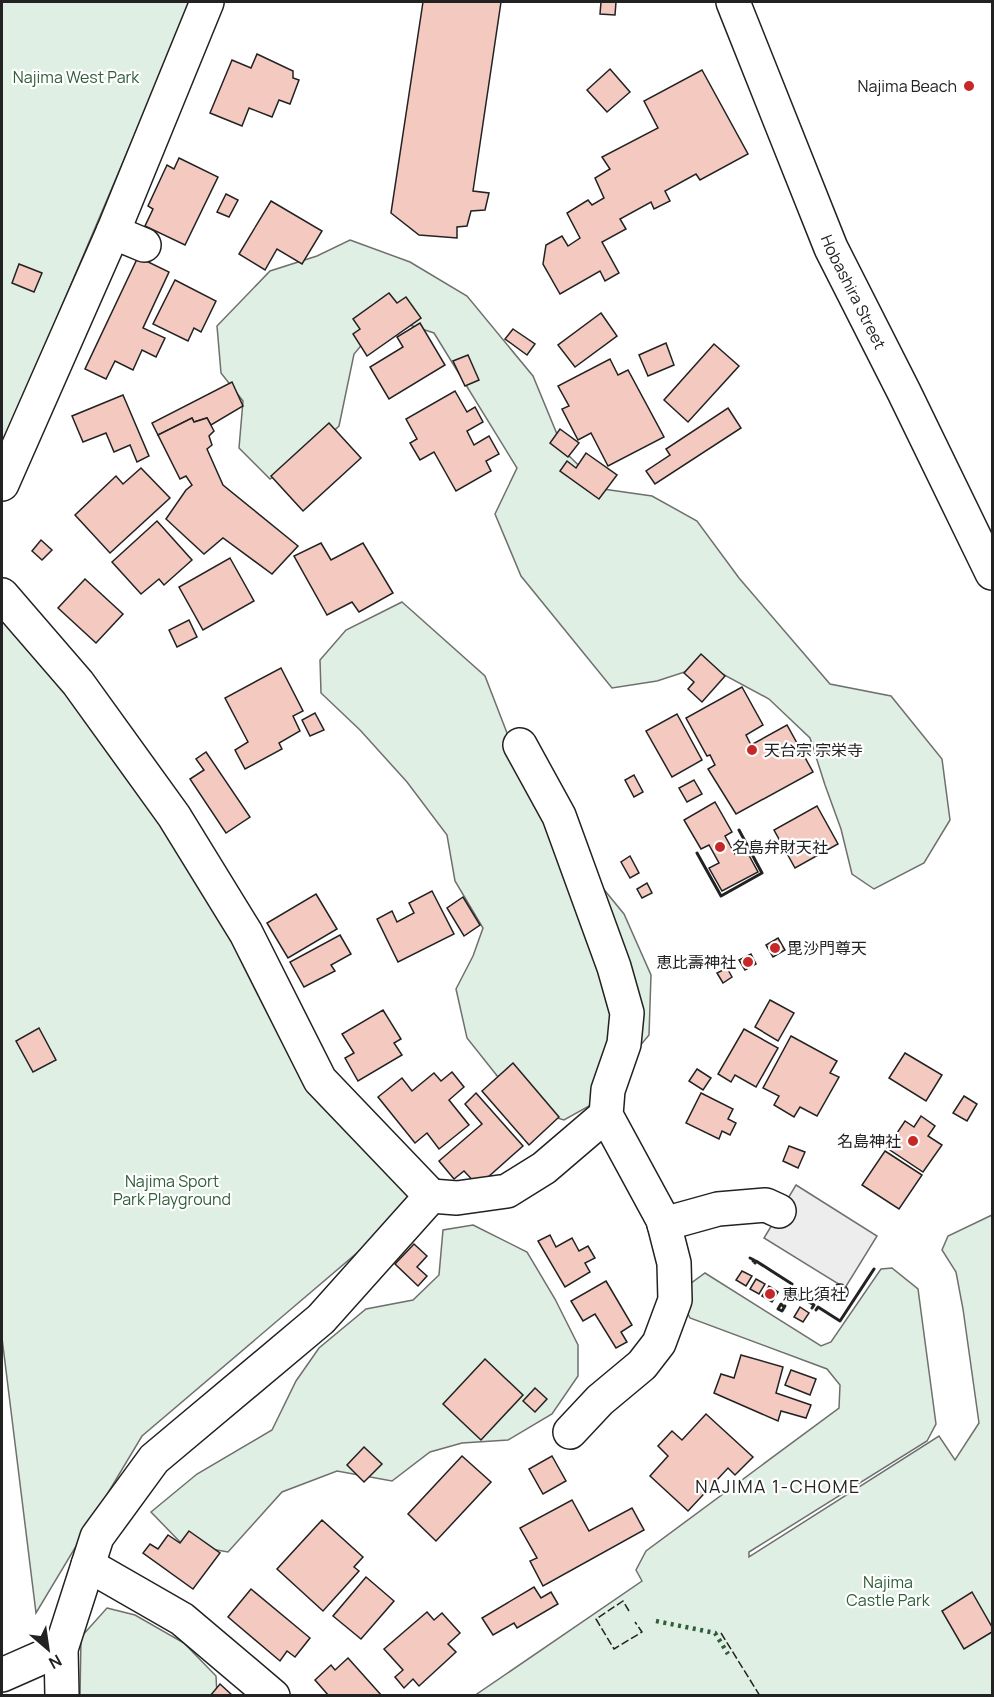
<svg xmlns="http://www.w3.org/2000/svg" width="994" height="1697" font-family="Manrope,'Noto Sans JP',sans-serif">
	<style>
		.green { fill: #e0efe3; stroke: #6f6f6f; stroke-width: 1.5 }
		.parking { fill: #ededed; stroke: #6f6f6f; stroke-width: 1.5 }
		.building { fill: #f3c9c0; stroke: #222; stroke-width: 1.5 }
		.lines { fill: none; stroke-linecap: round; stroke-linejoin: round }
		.street-casing { stroke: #222; stroke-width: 36 }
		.street { stroke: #fff; stroke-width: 33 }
		.hedge { stroke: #2f5e38; stroke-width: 4.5; stroke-dasharray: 3 4.5; stroke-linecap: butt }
		.fence { stroke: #222; stroke-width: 1.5; stroke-dasharray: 8 3; stroke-linecap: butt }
		.wall { stroke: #222; stroke-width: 3 }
		.poi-dot { fill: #c62828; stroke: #fff; stroke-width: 2 }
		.labels { text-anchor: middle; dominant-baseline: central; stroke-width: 4.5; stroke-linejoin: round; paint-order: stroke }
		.park-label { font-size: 16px; fill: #2f5e38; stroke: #fff }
		.poi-label { font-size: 16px; fill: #222; stroke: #fff; text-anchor: start }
		.street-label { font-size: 16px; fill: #222; stroke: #fff }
		.neighbourhood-label { font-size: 18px; letter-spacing: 1.5px; fill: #222; stroke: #fff }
	</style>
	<rect width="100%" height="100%" fill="#fff"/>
	<g class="green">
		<path d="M2 2H191L2 447Z"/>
		<path d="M350 240 410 262 467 296 533 376 564 451 603 489 652 496 697 521 739 578 830 684 891 696 942 759 950 820 924 863 874 889 852 874 841 829 825 785 810 738 769 699 706 665 657 681 612 688 521 576 495 514 517 468 434 333 385 317 354 354 339 426 319 445 270 479 239 448 243 401 221 373 217 326 270 271 317 256Z"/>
		<path d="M402 602 485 676 507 733 542 814 624 914 651 975 649 1035 591 1105 564 1120 524 1108 502 1082 467 1038 456 989 473 956 483 928 455 881 447 835 407 782 360 730 321 693 320 660 346 630Z"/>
		<path d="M2 608 69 683 234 935 302 1081 418 1201 142 1436 36 1613 2 1338Z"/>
		<path d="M992 1215V1695L474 1696 642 1581 636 1570 646 1551 839 1408 840 1385 827 1369 690 1318 686 1310 690 1284 705 1273 821 1346 831 1342 881 1269 892 1268 918 1289 936 1424 927 1441 749 1552V1557L939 1436 955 1460 979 1423 963 1309 956 1272 942 1250 948 1236Z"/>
		<path d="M473 1225 527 1252 555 1299 578 1345V1376L552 1414 508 1440 462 1443 430 1452 392 1481 337 1471 282 1492 228 1552 182 1544 151 1512 197 1474 272 1430 296 1381 319 1348 366 1309 413 1300 439 1275 443 1230Z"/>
		<path d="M107 1608 135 1615 184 1643 216 1676 217 1695 80 1696 81 1637Z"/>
	</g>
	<path class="parking" d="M796 1185 877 1236 845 1288 764 1238Z"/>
	<g class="building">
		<path d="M423 2H501L473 191 489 193 485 210 471 211 467 226 457 227V238L419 235 391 213Z"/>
		<path d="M601 2H616L615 15 600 14Z"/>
		<path d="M257 54 293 71V78L299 80 290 104 279 100 272 117 249 108 242 126 210 113 232 60 251 68Z"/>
		<path d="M610 69 630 92 607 112 587 90Z"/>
		<path d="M702 70 748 154 700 180 696 174 665 191 670 201 654 209 651 202 620 219 626 229 602 242 619 273 605 281 600 271 560 294 543 264 546 245 562 236 568 246 580 238 567 213 588 200 592 205 604 198 595 178 610 169 602 157 658 128 644 101Z"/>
		<path d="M179 158 218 177 185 245 145 226 153 209 148 206 167 165 174 169Z"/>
		<path d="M226 194 238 200 229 217 217 212Z"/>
		<path d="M271 201 322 231 302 264 277 249 265 270 239 254Z"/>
		<path d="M138 257 169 272 143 328 165 338 156 357 142 350 133 370 115 361 106 379 85 369Z"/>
		<path d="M19 264 42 273 34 292 12 283Z"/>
		<path d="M175 280 216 301 201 332 194 328 188 341 153 324Z"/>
		<path d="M389 293 397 303 406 297 421 318 367 356 353 334 360 329 353 319Z"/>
		<path d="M601 313 617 336 575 367 558 345Z"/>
		<path d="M420 323 445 365 389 399 370 367 403 347 397 337Z"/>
		<path d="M513 329 535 344 527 355 505 339Z"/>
		<path d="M666 343 674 365 648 376 639 355Z"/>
		<path d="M714 344 739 366 688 422 664 400Z"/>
		<path d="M468 355 479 380 465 386 453 361Z"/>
		<path d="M610 359 618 375 628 370 664 437 608 466 591 433 578 440 562 409 569 406 558 386Z"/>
		<path d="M232 382 243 406 211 425 207 418 194 422 192 418 158 435 152 423Z"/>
		<path d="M455 391 467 412 475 407 483 422 467 431 474 445 489 436 499 454 486 461 491 471 456 491 434 452 420 460 410 443 417 439 406 419Z"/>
		<path d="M123 395 149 456 137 462 130 445 114 452 106 433 83 442 72 416Z"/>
		<path d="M728 408 741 428 655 484 646 471 670 455 666 449Z"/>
		<path d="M192 418 194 422 207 418 214 431 209 436 212 445 207 449 223 485 298 546 272 574 223 538 204 554 166 519 186 490 192 485 186 476 180 479 158 435Z"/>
		<path d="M329 423 361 458 303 511 271 476Z"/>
		<path d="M560 429 579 443 568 457 550 443Z"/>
		<path d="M586 453 617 475 599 499 560 471 567 461 576 468Z"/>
		<path d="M141 468 170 498 110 553 75 515 116 476 123 484Z"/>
		<path d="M157 521 192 560 164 585 159 579 141 594 112 562Z"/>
		<path d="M41 540 52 550 42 560 32 551Z"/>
		<path d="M321 543 331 560 363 543 393 593 359 612 352 602 327 615 294 556Z"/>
		<path d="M230 558 254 601 203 630 179 587Z"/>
		<path d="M85 579 123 614 96 643 58 608Z"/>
		<path d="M189 620 197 637 177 647 169 630Z"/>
		<path d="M701 654 725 676 702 702 688 689 694 682 684 673Z"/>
		<path d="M281 668 303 711 293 716 300 731 279 743 282 749 245 769 235 750 248 742 225 698Z"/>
		<path d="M742 687 763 725 746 735 751 745 787 725 813 772 736 814 708 769 715 765 710 755 707 756 686 718Z"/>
		<path d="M315 713 324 730 310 736 302 720Z"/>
		<path d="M677 714 702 760 672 777 646 731Z"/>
		<path d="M206 752 250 817 226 833 190 779 204 770 196 759Z"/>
		<path d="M634 775 643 792 634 797 625 780Z"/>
		<path d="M694 780 702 794 687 802 679 788Z"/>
		<path d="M715 802 732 832 725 836 735 854 745 848 758 872 722 891 709 868 719 863 709 845 701 849 684 820Z"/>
		<path d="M817 806 838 844 795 868 774 830Z"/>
		<path d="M630 856 639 873 630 878 621 862Z"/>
		<path d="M647 883 652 893 642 898 637 889Z"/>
		<path d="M432 891 454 934 398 962 377 919 392 911 397 922 414 913 409 903Z"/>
		<path d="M316 894 337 929 288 958 267 923Z"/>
		<path d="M463 897 480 925 464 936 447 908Z"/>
		<path d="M340 935 351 954 331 965 335 971 304 987 290 962Z"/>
		<path d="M778 938 785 950 773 957 766 945Z"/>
		<path d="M751 954 756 964 745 970 739 960Z"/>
		<path d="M727 968 732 977 723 983 717 973Z"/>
		<path d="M770 1000 794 1013 778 1041 755 1027Z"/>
		<path d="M383 1010 401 1039 394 1043 402 1055 358 1081 345 1058 354 1053 342 1034Z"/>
		<path d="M39 1028 56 1060 33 1072 16 1041Z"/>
		<path d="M744 1029 778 1048 756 1087 735 1075 731 1082 718 1074Z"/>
		<path d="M791 1036 837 1061 830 1073 839 1077 817 1116 800 1107 794 1117 774 1105 779 1096 763 1088Z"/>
		<path d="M905 1053 942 1075 926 1101 889 1078Z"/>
		<path d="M513 1063 559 1117 529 1145 482 1091Z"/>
		<path d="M697 1069 711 1078 703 1090 689 1081Z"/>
		<path d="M452 1072 464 1087 449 1100 469 1125 439 1149 427 1133 415 1143 378 1097 402 1078 412 1091 434 1073 441 1081Z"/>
		<path d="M476 1093 523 1146 478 1186 464 1171 454 1179 439 1161 482 1124 465 1104Z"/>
		<path d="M701 1093 733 1109 728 1119 736 1123 730 1135 722 1131 719 1139 686 1123Z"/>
		<path d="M964 1096 977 1104 967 1121 953 1113Z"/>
		<path d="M921 1116 935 1126 928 1136 942 1145 923 1172 887 1148 905 1121 914 1127Z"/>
		<path d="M789 1146 805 1152 798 1168 783 1161Z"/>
		<path d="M885 1151 922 1175 899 1209 862 1185Z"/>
		<path d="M550 1235 556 1247 572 1238 579 1251 588 1246 595 1258 585 1263 590 1272 565 1287 538 1241Z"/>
		<path d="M414 1244 427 1256 417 1267 427 1276 418 1286 395 1264Z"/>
		<path d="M742 1271 752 1276 746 1286 736 1280Z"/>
		<path d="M756 1279 765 1284 759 1294 750 1289Z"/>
		<path d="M606 1281 632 1325 621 1332 627 1342 616 1348 595 1314 583 1321 571 1301Z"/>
		<path d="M769 1286 778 1292 772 1302 762 1296Z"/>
		<path d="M800 1307 809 1313 803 1322 794 1317Z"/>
		<path d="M741 1355 783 1367 776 1393 811 1405 806 1418 781 1411 778 1421 714 1393 721 1374 734 1378Z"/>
		<path d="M485 1359 523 1395 481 1440 443 1404Z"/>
		<path d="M791 1370 816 1379 810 1395 785 1385Z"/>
		<path d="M535 1388 547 1399 535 1412 523 1401Z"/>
		<path d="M706 1414 753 1457 735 1475 728 1468 688 1511 650 1476 668 1456 658 1446 672 1431 682 1440Z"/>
		<path d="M364 1447 382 1464 364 1482 347 1465Z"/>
		<path d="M462 1456 491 1482 436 1541 408 1514Z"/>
		<path d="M552 1456 566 1481 543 1494 529 1469Z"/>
		<path d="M572 1500 589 1531 632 1508 644 1530 543 1586 530 1561 537 1558 520 1528Z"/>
		<path d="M322 1520 363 1557 354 1567 359 1571 323 1611 277 1569Z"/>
		<path d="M189 1531 220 1553 193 1589 143 1553 150 1544 158 1549 168 1535 180 1543Z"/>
		<path d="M366 1577 394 1601 361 1639 333 1616Z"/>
		<path d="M534 1587 541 1598 551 1592 558 1604 517 1628 514 1623 493 1635 482 1618Z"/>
		<path d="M251 1589 310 1638 295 1657 287 1651 280 1661 228 1617Z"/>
		<path d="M972 1592 992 1627V1632L964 1649 942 1611Z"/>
		<path d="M427 1612 434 1620 442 1613 460 1633 448 1644 456 1652 419 1686 413 1679 404 1688 395 1677 403 1670 384 1649Z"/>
		<path d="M348 1658 382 1696H329L315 1680 331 1665 335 1670Z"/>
		<path d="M220 1684 233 1696H210Z"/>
	</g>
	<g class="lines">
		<defs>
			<g id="street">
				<path id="s1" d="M733 2 831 248 904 392 992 573"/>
				<path d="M113 232 144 245"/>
				<path d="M2 484 113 232 207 2"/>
				<path d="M2 595 78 683 174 816 246 933 320 1080 431 1196 321 1319 154 1459 97 1537 61 1649 62 1696"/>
				<path d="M520 745 559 816 614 967 627 1013 624 1044 608 1090 606 1115 663 1220 674 1263 675 1300 659 1343 642 1365 600 1400 570 1432"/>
				<path d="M431 1196 457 1198 507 1191 544 1168 606 1115"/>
				<path d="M664 1224 718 1209 766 1205 779 1211"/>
				<path d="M88 1565 182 1619 273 1696"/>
				<path d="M2 1675 61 1649"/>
			</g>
		</defs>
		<use href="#street" class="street-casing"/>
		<use href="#street" class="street"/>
		<path class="hedge" d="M656 1621 715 1633 728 1654"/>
		<g class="fence">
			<circle cx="840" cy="1292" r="8"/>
			<path d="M629 1611 623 1601 596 1619 614 1649 642 1632 635 1622"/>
			<path d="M721 1633 760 1696"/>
		</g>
		<g class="wall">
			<path d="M697 853 721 896 762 873 739 830"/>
			<path d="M750 1258 754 1260 753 1261"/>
			<path d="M755 1263 756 1261 792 1284 789 1293"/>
			<path d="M792 1295 793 1292 814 1305 812 1308"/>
			<path d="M782 1305 781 1304 778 1309 782 1311 785 1306H783"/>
			<path d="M816 1310 818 1307 840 1321 874 1269"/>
		</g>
	</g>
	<g class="poi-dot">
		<circle cx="969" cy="86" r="6"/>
		<circle cx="752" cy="750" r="6"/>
		<circle cx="720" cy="847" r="6"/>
		<circle cx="775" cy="948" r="6"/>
		<circle cx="748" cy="962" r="6"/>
		<circle cx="913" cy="1141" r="6"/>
		<circle cx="770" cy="1294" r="6"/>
	</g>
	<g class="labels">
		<g class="park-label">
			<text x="76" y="77">Najima West Park</text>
			<text x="172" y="1181">Najima Sport<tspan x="172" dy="18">Park Playground</tspan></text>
			<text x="888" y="1582">Najima<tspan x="888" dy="18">Castle Park</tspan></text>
		</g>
		<g class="poi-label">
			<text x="957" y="86" text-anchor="end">Najima Beach</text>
			<text x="764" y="750">天台宗 宗栄寺</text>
			<text x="732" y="847">名島弁財天社</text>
			<text x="787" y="948">毘沙門尊天</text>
			<text x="736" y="962" text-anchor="end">恵比壽神社</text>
			<text x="901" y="1141" text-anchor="end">名島神社</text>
			<text x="782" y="1294">恵比須社</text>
		</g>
		<g class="street-label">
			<text stroke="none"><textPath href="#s1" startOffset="314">Hobashira Street</textPath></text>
		</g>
		<g class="neighbourhood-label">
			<text x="778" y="1486">NAJIMA 1-CHOME</text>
		</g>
	</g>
	<rect width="994" height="1697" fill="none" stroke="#222222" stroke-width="6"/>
	<g transform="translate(48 1649) rotate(151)" stroke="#ffffff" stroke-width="4.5" paint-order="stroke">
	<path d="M0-4.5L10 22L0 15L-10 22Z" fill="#222222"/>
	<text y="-9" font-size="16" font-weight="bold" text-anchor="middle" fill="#222222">N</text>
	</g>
</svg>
